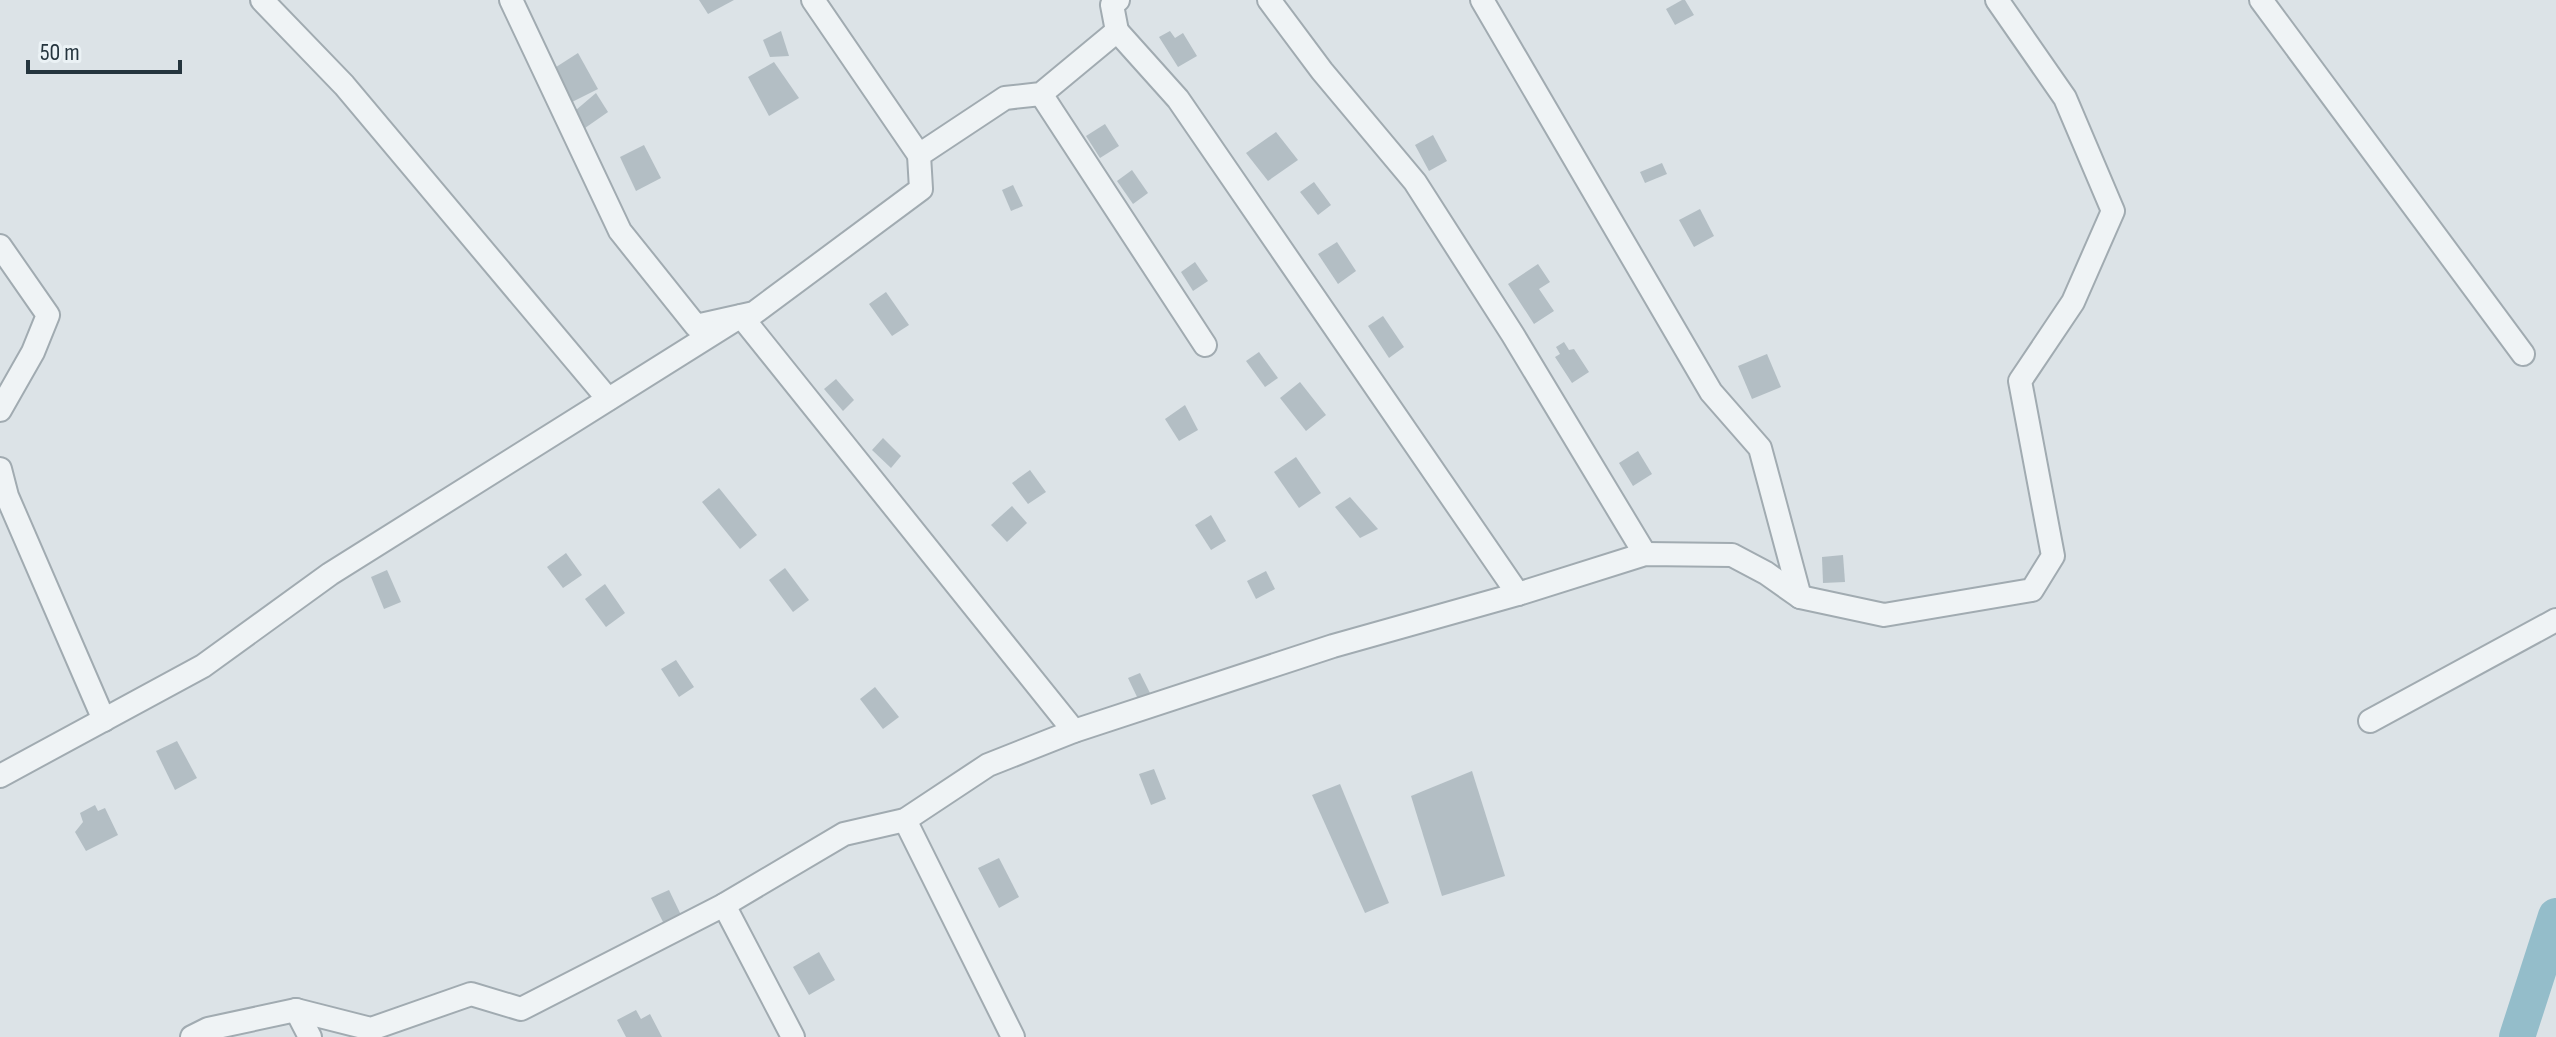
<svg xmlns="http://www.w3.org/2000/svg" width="2556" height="1037" font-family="'Sofia Sans Condensed',sans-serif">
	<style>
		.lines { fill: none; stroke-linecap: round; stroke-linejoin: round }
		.river { stroke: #94bdca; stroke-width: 36 }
		.building { fill: #b3bec4 }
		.minor-casing { stroke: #a1abb1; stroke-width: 26 }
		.minor { stroke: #eff3f5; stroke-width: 22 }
	</style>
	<rect width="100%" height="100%" fill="#dce3e7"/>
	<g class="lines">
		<path class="river" d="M2517 1037 2556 916"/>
	</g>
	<g class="building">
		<path d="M699 0H734L708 14Z"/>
		<path d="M1682 0H1685L1694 15 1675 25 1666 9Z"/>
		<path d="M781 31 789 56 770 57 763 40Z"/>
		<path d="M1170 31 1175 38 1183 33 1197 56 1178 67 1159 37Z"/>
		<path d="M578 53 598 89 572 102 553 69Z"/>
		<path d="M774 62 799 98 769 116 748 77Z"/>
		<path d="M596 93 608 112 585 128 576 110Z"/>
		<path d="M1105 124 1119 146 1100 158 1086 136Z"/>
		<path d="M1276 132 1298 160 1268 181 1246 153Z"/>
		<path d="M1433 135 1447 161 1429 171 1415 145Z"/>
		<path d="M644 145 661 178 636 191 620 157Z"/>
		<path d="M1662 163 1667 174 1645 183 1640 172Z"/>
		<path d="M1132 170 1148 193 1133 204 1117 181Z"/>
		<path d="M1314 182 1331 205 1318 215 1300 192Z"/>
		<path d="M1013 185 1023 206 1011 211 1002 190Z"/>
		<path d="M1700 209 1714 236 1694 247 1679 220Z"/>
		<path d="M1337 242 1356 271 1338 284 1318 254Z"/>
		<path d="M1195 262 1208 281 1193 291 1181 272Z"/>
		<path d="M1538 264 1550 282 1539 289 1554 311 1534 324 1508 284Z"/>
		<path d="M886 292 909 325 892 336 869 304Z"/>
		<path d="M1383 316 1404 347 1389 358 1368 326Z"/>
		<path d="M1564 342 1569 350 1574 349 1589 372 1572 383 1555 357 1560 354 1556 347Z"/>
		<path d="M1259 352 1278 378 1265 387 1246 361Z"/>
		<path d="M1767 354 1781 387 1752 399 1738 366Z"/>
		<path d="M836 379 854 400 843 411 824 389Z"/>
		<path d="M1300 382 1326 415 1306 431 1280 398Z"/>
		<path d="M1185 405 1198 430 1179 441 1165 419Z"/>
		<path d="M883 438 901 456 891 468 872 450Z"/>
		<path d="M1638 451 1652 474 1633 486 1619 463Z"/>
		<path d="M1296 457 1321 493 1299 508 1274 472Z"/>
		<path d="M1030 470 1046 492 1028 504 1012 483Z"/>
		<path d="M719 488 757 535 740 549 702 502Z"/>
		<path d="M1350 497 1378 529 1360 538 1335 507Z"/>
		<path d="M1012 506 1027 523 1007 542 991 525Z"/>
		<path d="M1211 515 1226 541 1211 550 1195 525Z"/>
		<path d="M566 553 582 575 563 588 547 567Z"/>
		<path d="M1843 555 1845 582 1823 583 1822 557Z"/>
		<path d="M785 568 809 600 793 612 769 580Z"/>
		<path d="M387 570 401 602 384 609 371 577Z"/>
		<path d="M1266 571 1275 589 1256 599 1247 581Z"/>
		<path d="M605 584 625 613 606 627 585 599Z"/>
		<path d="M676 660 694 687 679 697 661 669Z"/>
		<path d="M1140 673 1150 693 1138 699 1128 678Z"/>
		<path d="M875 687 899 717 883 729 860 699Z"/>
		<path d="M177 741 197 778 175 790 156 751Z"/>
		<path d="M1154 769 1166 799 1151 805 1139 774Z"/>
		<path d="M1472 771 1505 876 1442 896 1411 796Z"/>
		<path d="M1340 784 1389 903 1365 913 1312 795Z"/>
		<path d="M95 805 98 811 105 808 118 835 86 851 75 832 83 822 80 813Z"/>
		<path d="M999 858 1019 897 999 908 978 868Z"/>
		<path d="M669 890 681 915 664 924 651 898Z"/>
		<path d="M819 952 835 980 809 995 793 967Z"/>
		<path d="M636 1010 641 1019 650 1014 662 1037H626L617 1020Z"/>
	</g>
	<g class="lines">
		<defs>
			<g id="minor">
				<path d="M262 0 344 85 608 399"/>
				<path d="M511 0 620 231 696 326 754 313 921 189 919 155 1005 98 1041 94 1117 31 1112 5 1118 0"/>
				<path d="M813 0 919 155"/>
				<path d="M1269 0 1322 71 1415 182 1513 335 1645 554"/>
				<path d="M1482 0 1711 392 1760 448 1800 597"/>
				<path d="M2261 0 2523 354"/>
				<path d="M1117 31 1178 99 1518 594"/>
				<path d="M1041 94 1205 345"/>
				<path d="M0 246 48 315 33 352 0 410"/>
				<path d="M0 469 7 496 104 720"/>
				<path d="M2370 721 2556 620"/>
				<path d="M0 776 203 666 330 574 741 316 1074 731"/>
				<path d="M905 820 1013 1037"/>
				<path d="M724 905 793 1037"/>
				<path d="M296 1010 310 1037"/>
				<path d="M192 1037 208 1029 296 1010 371 1029 471 994 521 1009 724 905 844 834 905 820 988 765 1074 731 1333 646 1518 594 1645 554 1732 555 1766 573 1800 597 1884 615 2032 590 2053 556 2020 381 2073 302 2113 211 2065 98 1997 0"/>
			</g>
		</defs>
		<use href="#minor" class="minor-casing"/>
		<use href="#minor" class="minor"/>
	</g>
	<path d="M28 60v12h152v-12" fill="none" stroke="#25353e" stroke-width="4"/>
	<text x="40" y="60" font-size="24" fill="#25353e" stroke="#ebf2f5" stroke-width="6" paint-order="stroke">50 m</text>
</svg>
